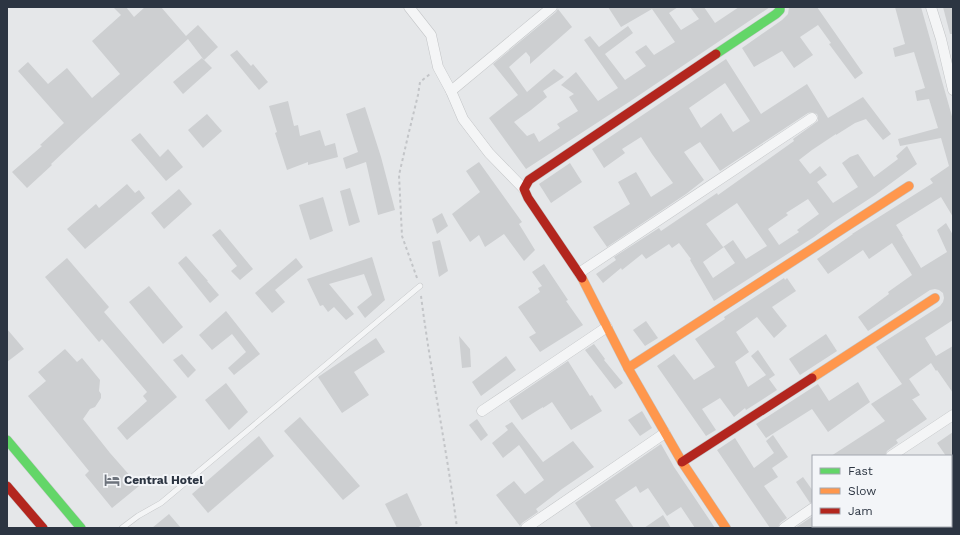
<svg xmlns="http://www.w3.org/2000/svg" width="960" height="535" font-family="'Work Sans',sans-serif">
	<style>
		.building { fill: #cdcfd1; fill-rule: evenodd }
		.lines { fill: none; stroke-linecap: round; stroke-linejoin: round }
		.lane-casing { stroke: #c3c5c7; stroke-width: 6 }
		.street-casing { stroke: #c3c5c7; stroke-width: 11 }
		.fast-casing { stroke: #c3c5c7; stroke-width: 10 }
		.slow-casing { stroke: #c3c5c7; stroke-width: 10 }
		.jam-casing { stroke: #c3c5c7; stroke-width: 10 }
		.path { stroke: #c3c5c8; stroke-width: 2; stroke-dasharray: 3 3; stroke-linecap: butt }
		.lane { stroke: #f4f5f6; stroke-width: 5 }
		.street { stroke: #f4f5f6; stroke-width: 10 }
		.fast { stroke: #63d668; stroke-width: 9 }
		.slow { stroke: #ff974d; stroke-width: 9 }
		.jam { stroke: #b3261e; stroke-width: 9 }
		.labels { text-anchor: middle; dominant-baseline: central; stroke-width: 4; stroke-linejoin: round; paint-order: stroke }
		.poi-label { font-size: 12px; font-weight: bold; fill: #2c3542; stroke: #f3f5f8; text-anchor: start }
	</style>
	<rect width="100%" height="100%" fill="#e5e7e9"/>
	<g class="building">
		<path d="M113 7H126L134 17 145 7H161L186 36 198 25 218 47 204 60 188 39 83 134 51 164 52 165 27 188 12 172 42 146 40 145 64 123 18 71 28 62 48 84 67 68 92 98 120 74 92 41 121 15Z"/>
		<path d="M608 7H678L669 13 681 30 699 19 690 7H704L715 23 739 7H770L629 102 526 169 489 118 518 95 493 64 556 12 558 9 572 27 530 64V57L526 52 509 67 527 92 554 69 564 77 543 91 547 97 531 110 514 122 527 136 534 133 539 142 560 128 557 124 578 111 569 97 574 94 561 85 576 72 598 101 618 88 584 40 590 36 599 47 628 26 633 33 605 54 625 80 646 66 635 52 646 45 654 55 675 42 652 9 621 27Z"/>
		<path d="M789 7H817L863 73 855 79 829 44 831 43 818 25 800 37 813 55 794 68 782 51 754 67 742 48 782 20 788 14Z"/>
		<path d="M895 7H921L953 120V217L941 197 896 225 903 236H902L921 268 947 252 937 230 946 223 953 235V320L925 338 936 356 953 346V393L937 370 936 371 931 363 909 379 920 395 913 399H912L927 419 896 440 898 443 887 451 885 456H831L885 421 871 404 902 384 876 347 940 306 943 302 944 298 943 293 939 290 935 289 930 290 868 331 858 317 889 294 888 292 912 275 892 243 869 259 863 250 828 274 817 259 853 234H852L933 183 930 179 949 166 941 138 900 146 898 139 938 128 929 99 917 101 915 91 925 88 914 52 895 57 893 48 905 44Z"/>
		<path d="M943 7H953V34H950Z"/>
		<path d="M237 50 251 66 253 64 268 82 259 90 230 55Z"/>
		<path d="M202 58 212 68 183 94 173 82Z"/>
		<path d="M726 59 761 114 807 84 828 118 863 97 891 134 883 140 866 119 855 123 836 135V134L812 150 799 160 810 174 820 166 827 175 817 182 833 203 858 187 842 163 850 157 858 154 874 177 898 159 896 156 907 146 917 164 875 195 834 222 814 237 714 301 690 260 691 259 679 243 672 248 669 244 646 259 642 254 622 270 621 268 603 283 596 274 616 260 614 257 659 228 661 231 717 193 718 195 794 141 793 139 818 121V117L817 114 812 112 808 113 720 171 700 142 684 152 704 180 686 194 607 247 593 227 630 204 618 182 636 172 651 197 673 183 652 154 641 137 622 149 625 153 604 168 592 149ZM725 83 750 121 733 132 721 113 701 128 689 108ZM808 199 819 214 797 230 799 232 779 245 768 229 788 215 786 213ZM737 203 767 246 746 259 733 240 723 247 706 224ZM724 247 735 263 713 278 703 262Z"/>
		<path d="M288 101 294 126 298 125 300 136 320 130 325 146 335 143 338 157 308 165V162L287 170 275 133 277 132 269 106Z"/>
		<path d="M365 107 381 157 395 210 378 215 366 162 346 169 343 158 358 152 346 114Z"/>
		<path d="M207 114 222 131 203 148 188 130Z"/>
		<path d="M140 133 160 157 168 149 183 167 166 181 131 140Z"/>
		<path d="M479 162 522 222 519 224 535 250 524 261 504 234 485 247 479 235 470 242 452 214 480 192 466 171Z"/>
		<path d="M570 163 582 182 551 203 539 184Z"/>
		<path d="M127 184 135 193 139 190 145 198 85 249 67 229 96 204 99 208Z"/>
		<path d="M350 188 360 222 349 226 340 191Z"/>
		<path d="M179 189 192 204 164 229 151 213Z"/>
		<path d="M323 197 333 231 310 240 299 205Z"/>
		<path d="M442 213 448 226 437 234 432 219Z"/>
		<path d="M220 229 253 269 240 280 231 271 237 266 212 235Z"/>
		<path d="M440 240 448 271 439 277 432 242Z"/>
		<path d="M186 256 208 281H207L219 295 210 303 178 263Z"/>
		<path d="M372 257 385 300 365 318 357 307 372 295 364 274 329 284 354 314 346 320 334 307 328 312 323 305 320 306 307 279Z"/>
		<path d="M67 258 109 307 104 312 177 397 127 440 117 428 147 401 143 396 147 392 102 339 99 342 45 277Z"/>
		<path d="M296 258 303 267 275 290 285 302 272 313 255 293Z"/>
		<path d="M544 264 568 300 566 301 583 325 540 352 529 337 536 333 518 307 540 292 538 288 542 286 532 272Z"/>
		<path d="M784 278 785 280 787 278 796 291 772 307 787 326 774 338 757 317 736 332 749 352 735 362 748 387 766 375 751 356 758 350 775 375 769 379 777 390 746 410 745 408 734 417 720 398 702 409 716 430 706 436 657 366 674 354 694 380 715 367 695 339 725 319 724 317Z"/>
		<path d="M149 286 183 327 163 344 129 302Z"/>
		<path d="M226 311 260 354 234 375 228 368 246 352 232 334 212 350 199 335Z"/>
		<path d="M646 321 658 338 645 346 633 330Z"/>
		<path d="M7 329 24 349 7 362Z"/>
		<path d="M826 334 837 351 800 375 789 359Z"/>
		<path d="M459 336 470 349 471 367 462 368Z"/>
		<path d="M376 338 385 352 354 372 369 395 342 413 318 377Z"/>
		<path d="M594 344 605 359 604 360 623 383 615 389 585 350Z"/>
		<path d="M65 349 77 362 82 358 100 380 99 391 101 394V398L95 407 90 409 83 419 110 453 139 486 112 508 85 475 89 471 28 396 46 381 38 372Z"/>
		<path d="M182 354 196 370 188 378 173 360Z"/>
		<path d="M506 356 516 370 481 396 472 382Z"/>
		<path d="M568 361 590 396 592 395 602 411 571 430 552 402 543 408V407L522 420 509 401Z"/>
		<path d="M858 382 870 402 828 432 812 409 766 438 756 424 818 384 829 401Z"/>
		<path d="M226 383 248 412 229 430 205 400Z"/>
		<path d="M642 411 652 428 640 436 628 420Z"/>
		<path d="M300 417 360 486 343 500 284 431Z"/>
		<path d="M477 419 488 435 481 441 469 425Z"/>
		<path d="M512 422 543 462 573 441 594 467 562 489 536 509 538 512 522 523 520 526 496 495 514 481 525 494 544 480 519 445 503 458 492 443 508 430 505 426Z"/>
		<path d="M953 432V465L951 463V456H946L937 443Z"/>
		<path d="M773 435 788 457 772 468 778 477 764 486 787 518 780 523 778 528H770L717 450 735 438 754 468 774 453 766 441Z"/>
		<path d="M259 436 274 456 208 513 192 494Z"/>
		<path d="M661 444 674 467 715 528H695L681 507 667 516 648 488 640 493 636 486 615 500 634 528H592L575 503Z"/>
		<path d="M803 477 813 491V502L810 503 796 482Z"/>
		<path d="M407 493 422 525 417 528H397L385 504Z"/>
		<path d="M169 514 181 528H152Z"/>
		<path d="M663 515 671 528H644Z"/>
		<path d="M813 516V528H795Z"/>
	</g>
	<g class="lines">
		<defs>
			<path id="lane" d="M122 528 138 516 161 503 420 286"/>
			<g id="street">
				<path d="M409 7 431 35 438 67 451 91 463 119 489 153 524 189"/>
				<path d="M931 7 941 39 953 90"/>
				<path d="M451 91 552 7"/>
				<path d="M579 273 812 118"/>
				<path d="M482 411 546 368 607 327"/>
				<path d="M891 456 953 415"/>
				<path d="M526 528 665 433"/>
				<path d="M784 528 813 508"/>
			</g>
			<g id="fast">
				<path d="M716 54 776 14 780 10V7"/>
				<path d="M7 440 81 528"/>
			</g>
			<g id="slow">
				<path d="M582 278 628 368 682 462 726 528"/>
				<path d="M628 368 909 186"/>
				<path d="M812 378 935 298"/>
			</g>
			<g id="jam">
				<path d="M582 278 528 198 524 189 529 180 716 54"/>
				<path d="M682 462 812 378"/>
				<path d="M7 486 43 528"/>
			</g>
		</defs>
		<use href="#lane" class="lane-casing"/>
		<use href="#street" class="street-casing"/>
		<use href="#fast" class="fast-casing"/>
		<use href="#slow" class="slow-casing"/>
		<use href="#jam" class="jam-casing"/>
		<g class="path">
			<path d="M417 278 402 236 399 175 408 136 418 95 420 82 430 74"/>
			<path d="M421 296C431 374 447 450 457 528"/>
		</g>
		<use href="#lane" class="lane"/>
		<use href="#street" class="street"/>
		<use href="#fast" class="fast"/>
		<use href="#slow" class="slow"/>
		<use href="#jam" class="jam"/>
	</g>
	<defs>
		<symbol id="hotel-bare" viewBox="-9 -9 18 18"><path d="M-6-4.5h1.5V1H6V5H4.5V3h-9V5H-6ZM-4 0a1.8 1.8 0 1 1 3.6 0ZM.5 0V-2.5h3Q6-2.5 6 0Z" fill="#6d737c" stroke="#f3f5f8" stroke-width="2.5" paint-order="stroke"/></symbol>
	</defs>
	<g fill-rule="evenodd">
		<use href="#hotel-bare" x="101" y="469" width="22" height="22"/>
	</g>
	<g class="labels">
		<g class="poi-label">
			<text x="124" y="480">Central Hotel</text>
		</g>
	</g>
	<rect width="960" height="535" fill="none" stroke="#2c3542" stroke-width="16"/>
	<rect x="812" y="455" width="140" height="72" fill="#f3f5f8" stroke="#a3a8af"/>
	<rect x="820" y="468" width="20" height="6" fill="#63d668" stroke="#a3a8af"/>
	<text x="848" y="475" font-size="12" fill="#2c3542">Fast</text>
	<rect x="820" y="488" width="20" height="6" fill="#ff974d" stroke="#a3a8af"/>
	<text x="848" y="495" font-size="12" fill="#2c3542">Slow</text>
	<rect x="820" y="508" width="20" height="6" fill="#b3261e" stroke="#a3a8af"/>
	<text x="848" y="515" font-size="12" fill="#2c3542">Jam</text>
</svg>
